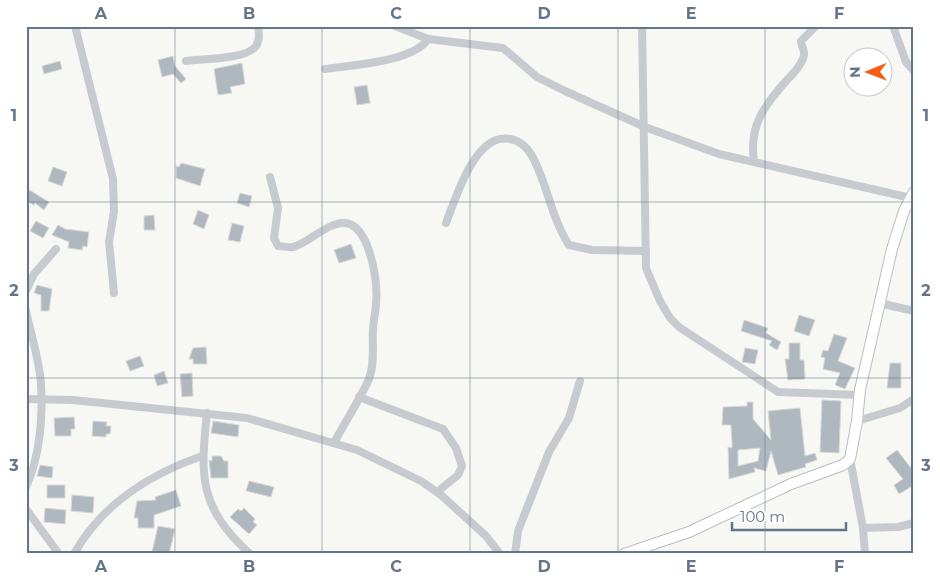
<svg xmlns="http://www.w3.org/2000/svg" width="940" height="580" font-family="Montserrat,sans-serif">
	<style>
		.building { fill: #b0b8bf; stroke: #d9d9d7; fill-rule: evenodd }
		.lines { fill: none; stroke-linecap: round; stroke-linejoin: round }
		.major-casing { stroke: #babec2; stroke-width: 12 }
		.minor { stroke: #c7cbcf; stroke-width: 8 }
		.major { stroke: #fff; stroke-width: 10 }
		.grid { fill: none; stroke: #637589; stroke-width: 1; stroke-opacity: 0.55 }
		.neatline { fill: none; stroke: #637589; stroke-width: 2 }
		.grid-label { font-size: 16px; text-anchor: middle; font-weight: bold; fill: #637589 }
	</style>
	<rect width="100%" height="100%" fill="#f7f8f4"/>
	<g class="building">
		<path d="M173 56 175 66 186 79 181 83 173 74 162 77 158 60Z"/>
		<path d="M60 61 62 69 44 74 42 66Z"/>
		<path d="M242 63 245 84 230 87 232 93 218 95 214 69Z"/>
		<path d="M367 85 370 103 357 105 354 87Z"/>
		<path d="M181 163 205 169 200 186 176 178V166L179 167Z"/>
		<path d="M53 167 67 172 62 186 48 181Z"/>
		<path d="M26 188 49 202 44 210 35 203 34 205 26 201Z"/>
		<path d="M240 193 252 196 249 207 237 203Z"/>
		<path d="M198 210 209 215 204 229 193 224Z"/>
		<path d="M154 215 155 230H144V216Z"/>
		<path d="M36 221 49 228 43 238 30 231Z"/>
		<path d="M232 223 244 226 240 242 228 240Z"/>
		<path d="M58 225 65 229 89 232 87 247 83 246 82 250 68 248 69 242 52 235Z"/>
		<path d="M351 244 356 258 339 263 334 250Z"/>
		<path d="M37 285 52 289 49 311H41V295L34 293Z"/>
		<path d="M799 315 815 320 809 336 794 331Z"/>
		<path d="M744 320 768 328 766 333 781 342 777 350 769 345 772 341 741 331Z"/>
		<path d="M834 334 847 338 838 361 855 368 845 389 835 385 840 373 823 369 825 358 821 357 823 350 828 351Z"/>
		<path d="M789 343H800V360H804L805 379 788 380 785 359H789Z"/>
		<path d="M206 347 207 364H193V359H189L193 348Z"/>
		<path d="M745 348 758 350 755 364 742 362Z"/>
		<path d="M140 356 144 366 130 371 126 361Z"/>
		<path d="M890 363H901V388H887Z"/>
		<path d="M164 371 168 383 157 386 154 375Z"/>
		<path d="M192 373 193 396 182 397 180 374Z"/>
		<path d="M822 400 841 401 839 453 820 452Z"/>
		<path d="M747 402H753V419L771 440 768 411 800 408 805 456 815 453 817 460 805 464 806 467 778 475 771 451 766 471 754 468 755 472 729 479 728 447 732 448V443L731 425H722L723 407 747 406ZM760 448 758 461 738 466V450Z"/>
		<path d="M74 417 75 429H71V436H55L54 418Z"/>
		<path d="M93 421 107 422 106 426H111L110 434H106V437L92 436Z"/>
		<path d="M213 421 239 425 238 437 211 433Z"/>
		<path d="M897 450 911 468 914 476V485L899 494 894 485 903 479 886 458Z"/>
		<path d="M212 456H221L224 461H228V478H211L209 460 212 461Z"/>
		<path d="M40 465 53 467 52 478 37 476Z"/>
		<path d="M249 481 274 487 271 497 246 491Z"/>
		<rect x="47" y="485" width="18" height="13"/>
		<path d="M176 490 181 506 154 515V528H138V518H134L137 501 156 500 155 497Z"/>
		<path d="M72 495 94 497 93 513 71 511Z"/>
		<path d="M45 508 66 510 65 524 44 522Z"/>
		<path d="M244 508 255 519 253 522 257 525 249 534 230 517 238 509 241 511Z"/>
		<path d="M158 526 175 529 169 554 152 552Z"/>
	</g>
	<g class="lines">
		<defs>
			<path id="major" d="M624 554 689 532 791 484 843 465 850 459 857 421 860 390 892 249 904 211 914 192"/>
		</defs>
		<use href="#major" class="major-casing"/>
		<g class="minor">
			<path d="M75 26 113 179 114 211 109 242 114 293"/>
			<path d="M395 26 428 39 503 48 537 77 565 91 645 127 719 154 911 198"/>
			<path d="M642 26 646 268 660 301 670 318 679 327 778 392 859 395"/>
			<path d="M893 26 906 62 914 71"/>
			<path d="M186 61C201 59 248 59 256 46 260 40 259 33 258 26"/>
			<path d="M325 69C352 65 413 62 428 39"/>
			<path d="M754 162C749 126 763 107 786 81 793 74 802 65 804 55 805 50 801 46 801 41L816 26"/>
			<path d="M270 177 278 208 274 238 278 246C283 246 289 248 293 247 309 243 335 215 352 225 371 236 378 283 376 303 376 312 373 321 373 330 372 346 375 364 369 379 359 401 345 422 334 443"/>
			<path d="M446 223C456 198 475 132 510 139 523 141 531 152 536 164 548 189 553 221 569 245L592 250 646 251"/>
			<path d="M26 291 34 274 56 249"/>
			<path d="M879 303 914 311"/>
			<path d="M26 311C31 334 39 359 41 383 43 416 40 457 26 487"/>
			<path d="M359 397 443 429 456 448 462 466 458 475 437 492"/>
			<path d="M26 399 73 400 247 418 357 450 421 481 441 495 486 536 500 554"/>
			<path d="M207 413C200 477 199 507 250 554"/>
			<path d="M857 421 900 408 914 399"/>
			<path d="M850 459 863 528 865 554"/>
			<path d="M26 509 59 554"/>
			<path d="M863 528 898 527 914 523"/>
			<path d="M74 554C101 505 150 474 202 456"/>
			<path d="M515 554 518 531 549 452 569 418 580 381"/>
		</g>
		<use href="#major" class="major"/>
	</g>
	<path class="grid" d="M175 26V554M322 26V554M470 26V554M618 26V554M765 26V554M26 202H914M26 378H914"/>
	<rect width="940" height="580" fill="none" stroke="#ffffff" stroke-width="55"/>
	<g transform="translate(868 72) rotate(269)"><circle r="24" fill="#ffffff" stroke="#c1c8d0"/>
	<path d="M0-4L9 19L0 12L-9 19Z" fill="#f55d17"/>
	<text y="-8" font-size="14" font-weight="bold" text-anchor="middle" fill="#637589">N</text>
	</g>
	<path d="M732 522v8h114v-8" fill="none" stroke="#637589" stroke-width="2.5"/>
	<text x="740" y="522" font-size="15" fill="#637589" stroke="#ffffff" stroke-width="4" paint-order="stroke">100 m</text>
	<rect x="28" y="28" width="884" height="524" class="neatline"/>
	<g class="grid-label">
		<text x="101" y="19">A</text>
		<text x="249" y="19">B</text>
		<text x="396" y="19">C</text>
		<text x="544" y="19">D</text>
		<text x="691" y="19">E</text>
		<text x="839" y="19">F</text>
		<text x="14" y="121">1</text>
		<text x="926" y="121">1</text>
		<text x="14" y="296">2</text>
		<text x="926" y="296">2</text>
		<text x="14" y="471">3</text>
		<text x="926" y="471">3</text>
		<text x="101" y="572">A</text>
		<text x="249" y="572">B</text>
		<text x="396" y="572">C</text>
		<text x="544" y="572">D</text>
		<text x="691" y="572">E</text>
		<text x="839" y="572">F</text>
	</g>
</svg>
